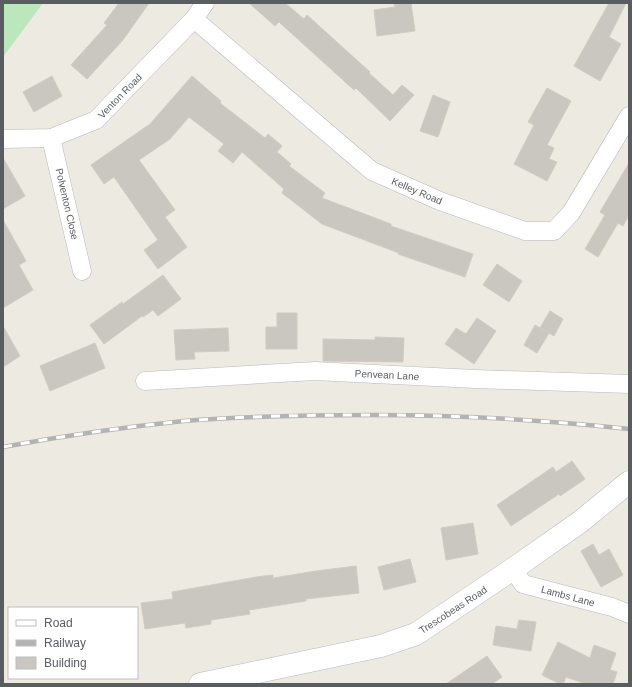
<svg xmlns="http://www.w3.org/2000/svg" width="632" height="687" font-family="Arial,sans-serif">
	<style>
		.green { fill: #bce6bc }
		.building { fill: #cac7c0; stroke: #d2ccbf }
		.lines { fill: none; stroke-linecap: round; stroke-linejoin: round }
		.street-casing { stroke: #b6b9be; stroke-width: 19 }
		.secondary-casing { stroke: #b6bac0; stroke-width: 23 }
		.street { stroke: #fff; stroke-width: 18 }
		.secondary { stroke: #fff; stroke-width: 22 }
		.rail-casing { stroke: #b2b3b3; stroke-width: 4.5 }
		.rail { stroke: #fff; stroke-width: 3; stroke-dasharray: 9; stroke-linecap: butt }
		.labels { text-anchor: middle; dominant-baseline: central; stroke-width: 3; stroke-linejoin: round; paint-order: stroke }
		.street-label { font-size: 10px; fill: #595d62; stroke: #fff }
	</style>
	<rect width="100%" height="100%" fill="#edeae1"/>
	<path class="green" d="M3 3H43L3 57Z"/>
	<g class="building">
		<path d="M119 3H149L123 40 87 79 71 65 107 25 104 23Z"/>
		<path d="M249 3H285L304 19 307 15 370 72 369 73 393 95 402 85 414 95 390 121 356 88 354 90 279 22 275 26Z"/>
		<path d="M394 3H411L415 31 377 36 374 10 395 7Z"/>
		<path d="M609 3H626L609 37 621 44 600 81 574 66Z"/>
		<path d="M52 76 62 96 34 112 23 92Z"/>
		<path d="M192 76 221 101 220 103 265 138 268 134 282 146 277 152 291 164 289 166 325 193 322 198 391 224V226L473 254 465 277 398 254 399 253 322 224 282 193 284 189 242 152 233 163 218 151 224 144 189 117 170 139 139 160 175 210 165 217 187 247 158 269 144 250 158 240 114 177 104 184 91 165 150 124Z"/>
		<path d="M547 88 571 101 547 145 554 148 549 159 557 162 547 181 514 164 534 125 528 122Z"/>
		<path d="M433 95 450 102 438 137 420 131Z"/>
		<path d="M3 158 25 196 3 209Z"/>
		<path d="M629 163V215L623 226 618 223 598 257 585 249 605 215 600 212Z"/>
		<path d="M3 220 26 261 19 265 33 290 3 308Z"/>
		<path d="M497 264 522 281 509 302 483 285Z"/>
		<path d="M163 275 181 299 158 316 153 310 143 317 142 316 104 344 90 325 122 302 123 304Z"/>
		<path d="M550 311 563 319 554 336 540 328Z"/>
		<path d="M277 313H297V349H266V327H277Z"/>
		<path d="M477 318 496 331 474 364 445 344 456 328 466 334Z"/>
		<path d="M535 325 549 333 537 353 524 345Z"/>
		<path d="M3 326 20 356 3 367Z"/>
		<path d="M228 328 229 351 194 352 195 359 176 360 174 330Z"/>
		<path d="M375 337 404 338 403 362 323 361V339L375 340Z"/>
		<path d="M95 343 105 368 50 391 40 366Z"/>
		<path d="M572 461 585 479 560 496 559 494 511 526 497 505 553 467 556 472Z"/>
		<path d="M473 523 478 554 446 560 441 528Z"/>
		<path d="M593 544 599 555 609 549 623 575 601 587 581 551Z"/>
		<path d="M410 559 416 582 384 590 378 567Z"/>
		<path d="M356 566 359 593 306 599V601L249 610 250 614 211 620V624L186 628 185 623 145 629 141 603 173 599 172 592 256 577 273 575V578L316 571Z"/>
		<path d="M519 620 536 622 531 651 493 645 496 626 517 629Z"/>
		<path d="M558 642 590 658 594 645 616 653 610 670 617 672 613 684H586L566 677 563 684H560L542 675Z"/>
		<path d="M487 656 502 677 492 684H446Z"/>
	</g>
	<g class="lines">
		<defs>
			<g id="street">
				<path d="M194 19 372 171 440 201 525 231H554L571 213 629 116"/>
				<path d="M51 138 82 271"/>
				<path d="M3 139 51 138 96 120 194 19 205 3"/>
				<path d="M145 381 315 371 475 379 629 384"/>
				<path d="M513 569 523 584 612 607 629 614"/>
			</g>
			<path id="secondary" d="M200 684 381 646 416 634 513 569 580 522 629 482"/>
		</defs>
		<use href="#street" class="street-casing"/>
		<use href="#secondary" class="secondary-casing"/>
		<use href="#street" class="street"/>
		<use href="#secondary" class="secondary"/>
		<defs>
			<path id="rail" d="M3 447C63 436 124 427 184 421 247 416 310 415 374 415 459 415 544 420 629 429"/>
		</defs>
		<use href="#rail" class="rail-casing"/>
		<use href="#rail" class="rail"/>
	</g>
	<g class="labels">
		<g class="street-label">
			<text transform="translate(120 96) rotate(-46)">Venton Road</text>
			<text transform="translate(417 191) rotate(23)">Kelley Road</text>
			<text transform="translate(67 204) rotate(77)">Polventon Close</text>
			<text transform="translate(387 375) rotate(3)">Penvean Lane</text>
			<text transform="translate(568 596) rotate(15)">Lambs Lane</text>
			<text transform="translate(453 610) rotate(-33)">Trescobeas Road</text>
		</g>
	</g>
	<rect width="632" height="687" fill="none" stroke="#595d62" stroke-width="8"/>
	<rect x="8" y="607" width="130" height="72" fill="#ffffff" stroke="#bdbec0"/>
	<rect x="16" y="620" width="20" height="6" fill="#ffffff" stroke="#bdbec0"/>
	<text x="44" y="627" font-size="12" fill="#595d62">Road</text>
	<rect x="16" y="640" width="20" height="6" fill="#b2b3b3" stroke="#bdbec0"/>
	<text x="44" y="647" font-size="12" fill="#595d62">Railway</text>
	<rect x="16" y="657" width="20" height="12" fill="#cac7c0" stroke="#bdbec0"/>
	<text x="44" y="667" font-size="12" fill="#595d62">Building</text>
</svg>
